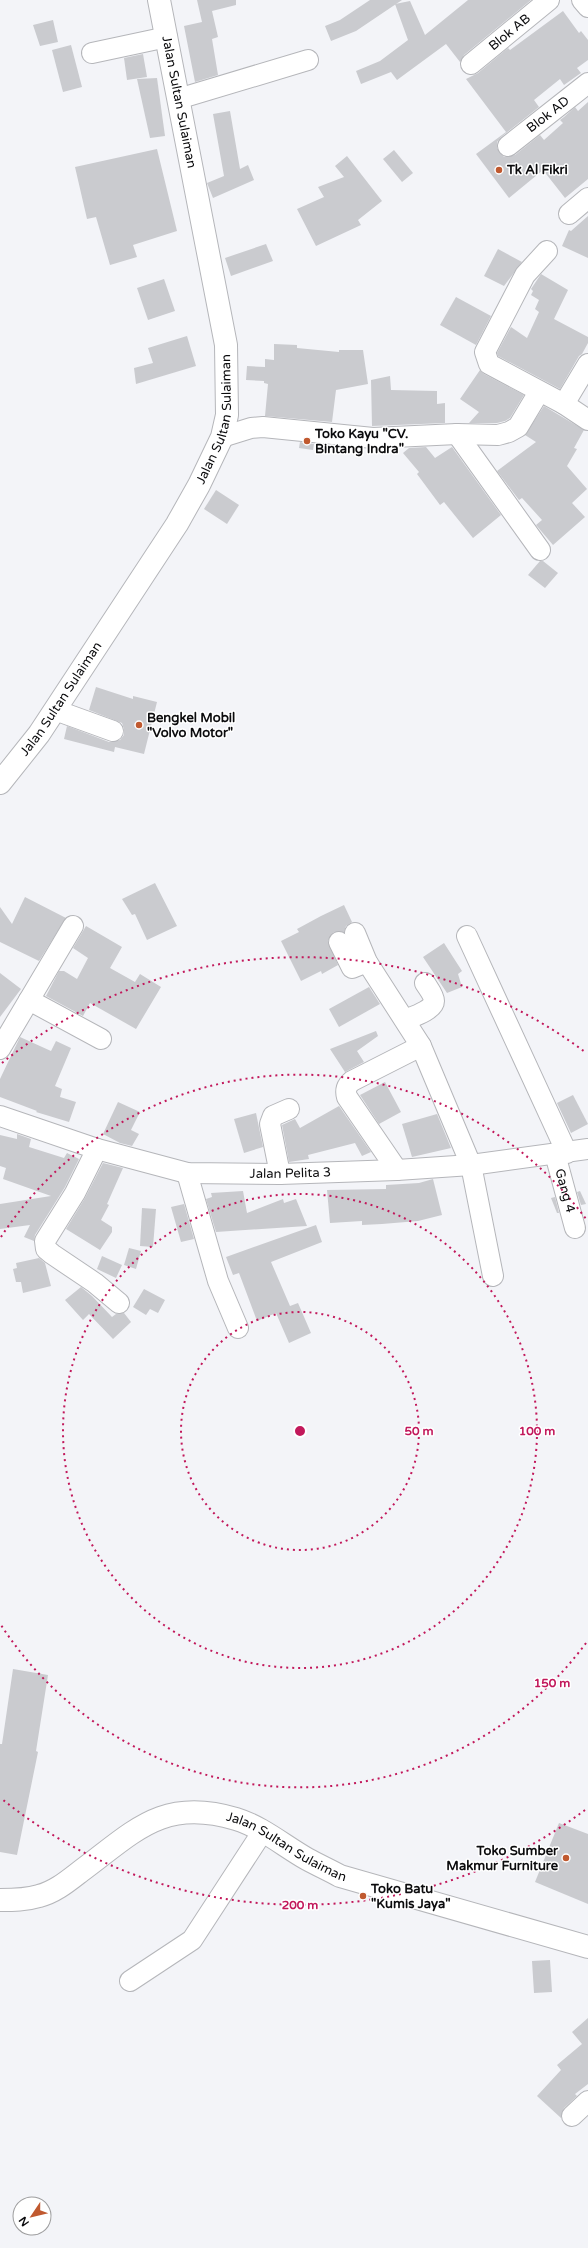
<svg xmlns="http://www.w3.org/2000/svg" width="588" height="2248" font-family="'Varela Round',sans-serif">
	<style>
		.building { fill: #cacbcf }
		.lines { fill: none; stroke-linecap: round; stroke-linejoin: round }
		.minor-casing { stroke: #b5b6ba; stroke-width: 22 }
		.major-casing { stroke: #b5b6ba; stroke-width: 24 }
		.minor { stroke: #fff; stroke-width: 20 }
		.major { stroke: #fff; stroke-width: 22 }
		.ring { fill: none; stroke: #c2185b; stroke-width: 2; stroke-dasharray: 2 4 }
		.poi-dot { fill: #c0592f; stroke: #fff; stroke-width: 1.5 }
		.labels { text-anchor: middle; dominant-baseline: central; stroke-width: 3; stroke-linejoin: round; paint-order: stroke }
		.street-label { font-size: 13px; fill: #0b0b0d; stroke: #fff }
		.poi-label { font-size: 13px; font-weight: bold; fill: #0b0b0d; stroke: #fff; text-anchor: start }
		.centre { fill: #c2185b; stroke: #fff; stroke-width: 2 }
		.ring-label { font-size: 12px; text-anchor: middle; font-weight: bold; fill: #c2185b; stroke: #fff; stroke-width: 3; stroke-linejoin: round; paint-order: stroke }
	</style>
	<rect width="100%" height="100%" fill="#f3f4f8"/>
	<g class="building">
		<path d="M197 0H236V5L212 11 218 37 212 39 218 75 195 82 184 26 202 22Z"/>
		<path d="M370 0H402L356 31 331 41 325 26 340 20Z"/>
		<path d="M468 0H531L464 55 460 62 446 44 397 80 391 72 361 84 356 71 380 61 408 40 395 4 410 1 425 35Z"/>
		<path d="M563 11 579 33 581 31 588 40V60L577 68 581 73 564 85 560 79 534 100 539 107 501 137 497 142V148L504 157 515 155 540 135 544 140 563 123 560 120 564 117 575 107 578 111 588 102V179L565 198 543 170 509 198 476 154 506 132 466 79 478 73 508 48 510 50Z"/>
		<path d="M53 20 58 42 40 46 33 25Z"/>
		<path d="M71 45 82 87 63 92 52 50Z"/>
		<path d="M143 54 147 77 127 80 124 58Z"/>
		<path d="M157 78 165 136 150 138 137 79Z"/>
		<path d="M230 111 240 169 248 165 254 180 213 198 207 183 224 176 213 114Z"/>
		<path d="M157 149 177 231 133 245 137 257 110 265 96 217 87 219 75 167Z"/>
		<path d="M394 150 413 173 402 182 383 159Z"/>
		<path d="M347 156 382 201 358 220 361 225 316 246 297 209 324 197 318 187 344 177 335 166Z"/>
		<path d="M588 216V258L562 246 569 230 571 231Z"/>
		<path d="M266 244 273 261 231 276 225 258Z"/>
		<path d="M498 249 522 262 504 286 484 276Z"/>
		<path d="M541 274 568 290 554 319 588 337V343L582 354 579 356 560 389 498 356 497 353 511 327 527 338 539 312 535 309 539 300 531 295 533 291 531 289Z"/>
		<path d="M164 279 175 311 148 320 137 288Z"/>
		<path d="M456 297 491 316 476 345 440 325Z"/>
		<path d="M187 336 196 366 136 384 134 368 153 363 148 348Z"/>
		<path d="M274 344 297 345V348L339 352V350H363L368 384 336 390 332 422 265 416 268 384 264 383V381L246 380 247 366 265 367V359L274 360Z"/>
		<path d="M480 370 484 374 524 395 510 418 505 421 497 423H469L479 412 460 399Z"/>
		<path d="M390 376 391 390 437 391V404L445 403V423L372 426 371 380Z"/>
		<path d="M544 406 584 430 574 448 577 449 567 466 587 489 572 503 585 517 553 545 536 525 542 520 522 498 519 500 497 471 536 442 525 435Z"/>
		<path d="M300 442 314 444 313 450 299 448Z"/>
		<path d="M426 447 435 458 452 447 501 515 473 538 444 502 440 505 417 474 419 472 403 453 409 448Z"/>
		<path d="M216 490 239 505 227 524 204 509Z"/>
		<path d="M540 561H543L558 573 545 588 528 575Z"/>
		<path d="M96 687 133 699V696L157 702 144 754 115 747 114 752 64 739 67 726 109 742 120 740 124 735V729L122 723 89 710Z"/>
		<path d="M155 883 177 926 147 940 135 914 132 915 122 899Z"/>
		<path d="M25 897 66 918 39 961 0 942V907L12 924Z"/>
		<path d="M344 905 352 922 346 926 344 932H334L328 941 338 965 322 974 321 971 301 981 281 941 299 932 297 929 321 916Z"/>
		<path d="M86 926 122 947 110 968 135 982 140 974 161 987 136 1029 90 1003 83 1016 46 996 59 971H64L77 979 88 958 73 948Z"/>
		<path d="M444 943 462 971 458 974 462 987 447 993 423 957Z"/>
		<path d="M0 973 21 989 0 1017Z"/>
		<path d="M369 987 380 1004 339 1027 329 1009Z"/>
		<path d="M376 1031 378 1036 357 1051 364 1062 345 1072 330 1049Z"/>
		<path d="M20 1037 51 1051 56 1041 71 1048 55 1086 62 1089 60 1097 76 1102 69 1122 36 1112 37 1111 0 1097V1079Z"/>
		<path d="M385 1082 401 1112 379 1124 360 1095Z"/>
		<path d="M573 1095 588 1124 571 1133 557 1103Z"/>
		<path d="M118 1102 140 1112 131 1130 139 1134 132 1146 120 1143 103 1134Z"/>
		<path d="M339 1106 371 1152 362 1156 355 1143 308 1155 309 1159 289 1162 282 1125 295 1119 300 1128Z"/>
		<path d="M256 1113 263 1147 244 1153 234 1119Z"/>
		<path d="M437 1114 451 1148 412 1157 402 1124Z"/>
		<path d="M17 1134 31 1139 29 1147 64 1158 67 1153 79 1159 65 1187 35 1235 34 1241 24 1237 30 1225 0 1229V1204L51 1196 3 1179 6 1168 0 1166V1135L17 1139Z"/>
		<path d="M103 1163 123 1168 107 1204 109 1205 101 1220 112 1227V1232L100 1250 66 1229 85 1198Z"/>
		<path d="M433 1179 442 1215 418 1221 382 1224 362 1225V1221L330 1223 327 1190 386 1189V1185L419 1183Z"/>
		<path d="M243 1191 247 1213 283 1199 284 1203 296 1199 307 1226 216 1232 206 1199 212 1197 211 1193Z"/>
		<path d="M580 1191 586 1204 581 1205 577 1192Z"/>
		<path d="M555 1197 559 1213H557L551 1198Z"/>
		<path d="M184 1204 194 1239 181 1242 171 1207Z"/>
		<path d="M142 1208 156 1209 153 1247 140 1246Z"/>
		<path d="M316 1225 322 1242 271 1262 290 1306 298 1303 311 1333 289 1343 276 1313 257 1321 239 1273 233 1275 226 1257Z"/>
		<path d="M129 1248 141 1251 136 1269 124 1265Z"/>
		<path d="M102 1256 122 1265 116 1278 97 1269Z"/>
		<path d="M39 1258 45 1263 51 1286 23 1293 21 1282H16L13 1269 17 1268 16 1263Z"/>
		<path d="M81 1287 92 1296 112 1317 116 1314 124 1313 131 1322 113 1339 89 1314 83 1320 65 1300Z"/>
		<path d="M144 1289 165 1300 158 1313 150 1309 146 1315 133 1307Z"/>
		<path d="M13 1669 48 1675 36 1751 38 1752 17 1855 0 1852V1744H2Z"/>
		<path d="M559 1823 588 1834V1904L535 1882Z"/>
		<path d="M550 1960 552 1992 534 1993 532 1961Z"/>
		<path d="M588 2018V2084L575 2094 577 2096 564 2108 561 2118 537 2096 561 2070 557 2065 582 2044 572 2032Z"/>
	</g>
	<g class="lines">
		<defs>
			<g id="minor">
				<path d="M582 0 588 7"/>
				<path d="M92 53 167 37"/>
				<path id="s1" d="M471 64 549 0"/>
				<path d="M178 99 308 60"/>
				<path id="s2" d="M508 146 588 83"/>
				<path d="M569 214 588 198"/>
				<path d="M547 251 525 275 485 352 489 364 564 404 588 420"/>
				<path d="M564 404 588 364"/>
				<path d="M457 434 540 550"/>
				<path d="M222 437 251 428 263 427 373 438 457 434 498 435 509 432 518 427 539 392"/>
				<path d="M55 710 113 731"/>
				<path d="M355 933 367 962 421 1046 471 1165 493 1276"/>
				<path d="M467 936 567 1153"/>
				<path d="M339 942 352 968 367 962"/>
				<path d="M29 1000 101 1039"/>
				<path d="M405 1020C412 1017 434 1010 434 1001 434 995 428 988 425 983"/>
				<path d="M0 1049 73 926"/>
				<path id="s3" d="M0 1116 97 1149 187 1173 280 1174 397 1170 471 1165 588 1149"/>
				<path d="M97 1149 75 1193 45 1241 46 1249 52 1254 95 1283 119 1303"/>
				<path id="s4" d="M555 1154 575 1228"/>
				<path d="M397 1170 347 1097C345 1090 346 1086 352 1081L421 1046"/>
				<path d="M187 1173 218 1281 238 1328"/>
				<path d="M280 1174 270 1124 273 1116 289 1109"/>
				<path d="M130 1981 192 1940 263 1831"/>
				<path d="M572 2116 588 2101"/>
			</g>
			<g id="major">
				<path id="s5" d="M0 783 39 734 177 524 199 485 222 437 227 415 226 345 159 0"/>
				<path id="s6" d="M0 1900C13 1900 26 1900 39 1896 55 1892 68 1881 81 1871 135 1831 163 1797 236 1819 262 1827 284 1846 307 1859 318 1865 329 1870 340 1876L588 1947"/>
			</g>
		</defs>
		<use href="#minor" class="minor-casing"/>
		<use href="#major" class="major-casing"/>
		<use href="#minor" class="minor"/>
		<use href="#major" class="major"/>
	</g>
	<g class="ring">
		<circle cx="300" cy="1431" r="119"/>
		<circle cx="300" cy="1431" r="237"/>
		<path d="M586 1643A356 356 0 0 1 1 1625M1 1237A356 356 0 0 1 586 1219"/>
		<path d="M585 1810A474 474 0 0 1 2 1799M2 1063A474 474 0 0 1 585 1052"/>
	</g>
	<g class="poi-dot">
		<circle cx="499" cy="170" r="4"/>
		<circle cx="307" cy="441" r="4"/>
		<circle cx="139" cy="725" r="4"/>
		<circle cx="566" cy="1858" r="4"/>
		<circle cx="363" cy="1896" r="4"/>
	</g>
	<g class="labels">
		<g class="street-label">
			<text stroke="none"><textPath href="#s1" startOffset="50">Blok AB</textPath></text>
			<text transform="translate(179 102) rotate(79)">Jalan Sultan Sulaiman</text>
			<text stroke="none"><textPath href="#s2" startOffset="51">Blok AD</textPath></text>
			<text stroke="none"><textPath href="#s5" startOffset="428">Jalan Sultan Sulaiman</textPath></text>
			<text stroke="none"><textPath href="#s5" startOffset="104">Jalan Sultan Sulaiman</textPath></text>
			<text stroke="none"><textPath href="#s3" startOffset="299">Jalan Pelita 3</textPath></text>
			<text stroke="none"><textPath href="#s4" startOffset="38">Gang 4</textPath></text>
			<text stroke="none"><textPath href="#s6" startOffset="319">Jalan Sultan Sulaiman</textPath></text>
		</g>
		<g class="poi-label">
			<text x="507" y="170">Tk Al Fikri</text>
			<text x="315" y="434">Toko Kayu "CV.<tspan x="315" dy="15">Bintang Indra"</tspan></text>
			<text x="147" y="718">Bengkel Mobil<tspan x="147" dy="15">"Volvo Motor"</tspan></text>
			<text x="558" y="1851" text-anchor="end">Toko Sumber<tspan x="558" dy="15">Makmur Furniture</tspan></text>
			<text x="371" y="1889">Toko Batu<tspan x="371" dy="15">"Kumis Jaya"</tspan></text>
		</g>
	</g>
	<circle cx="300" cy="1431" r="6" class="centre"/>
	<g class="ring-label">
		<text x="419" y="1435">50 m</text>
		<text x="537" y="1435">100 m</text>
		<text x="552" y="1687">150 m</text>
		<text x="300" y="1909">200 m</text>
	</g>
	<g transform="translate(32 2216) rotate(235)"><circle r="19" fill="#ffffff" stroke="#9d9d9e"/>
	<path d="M0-3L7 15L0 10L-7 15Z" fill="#c0592f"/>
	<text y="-6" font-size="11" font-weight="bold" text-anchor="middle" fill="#0b0b0d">N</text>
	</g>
</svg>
